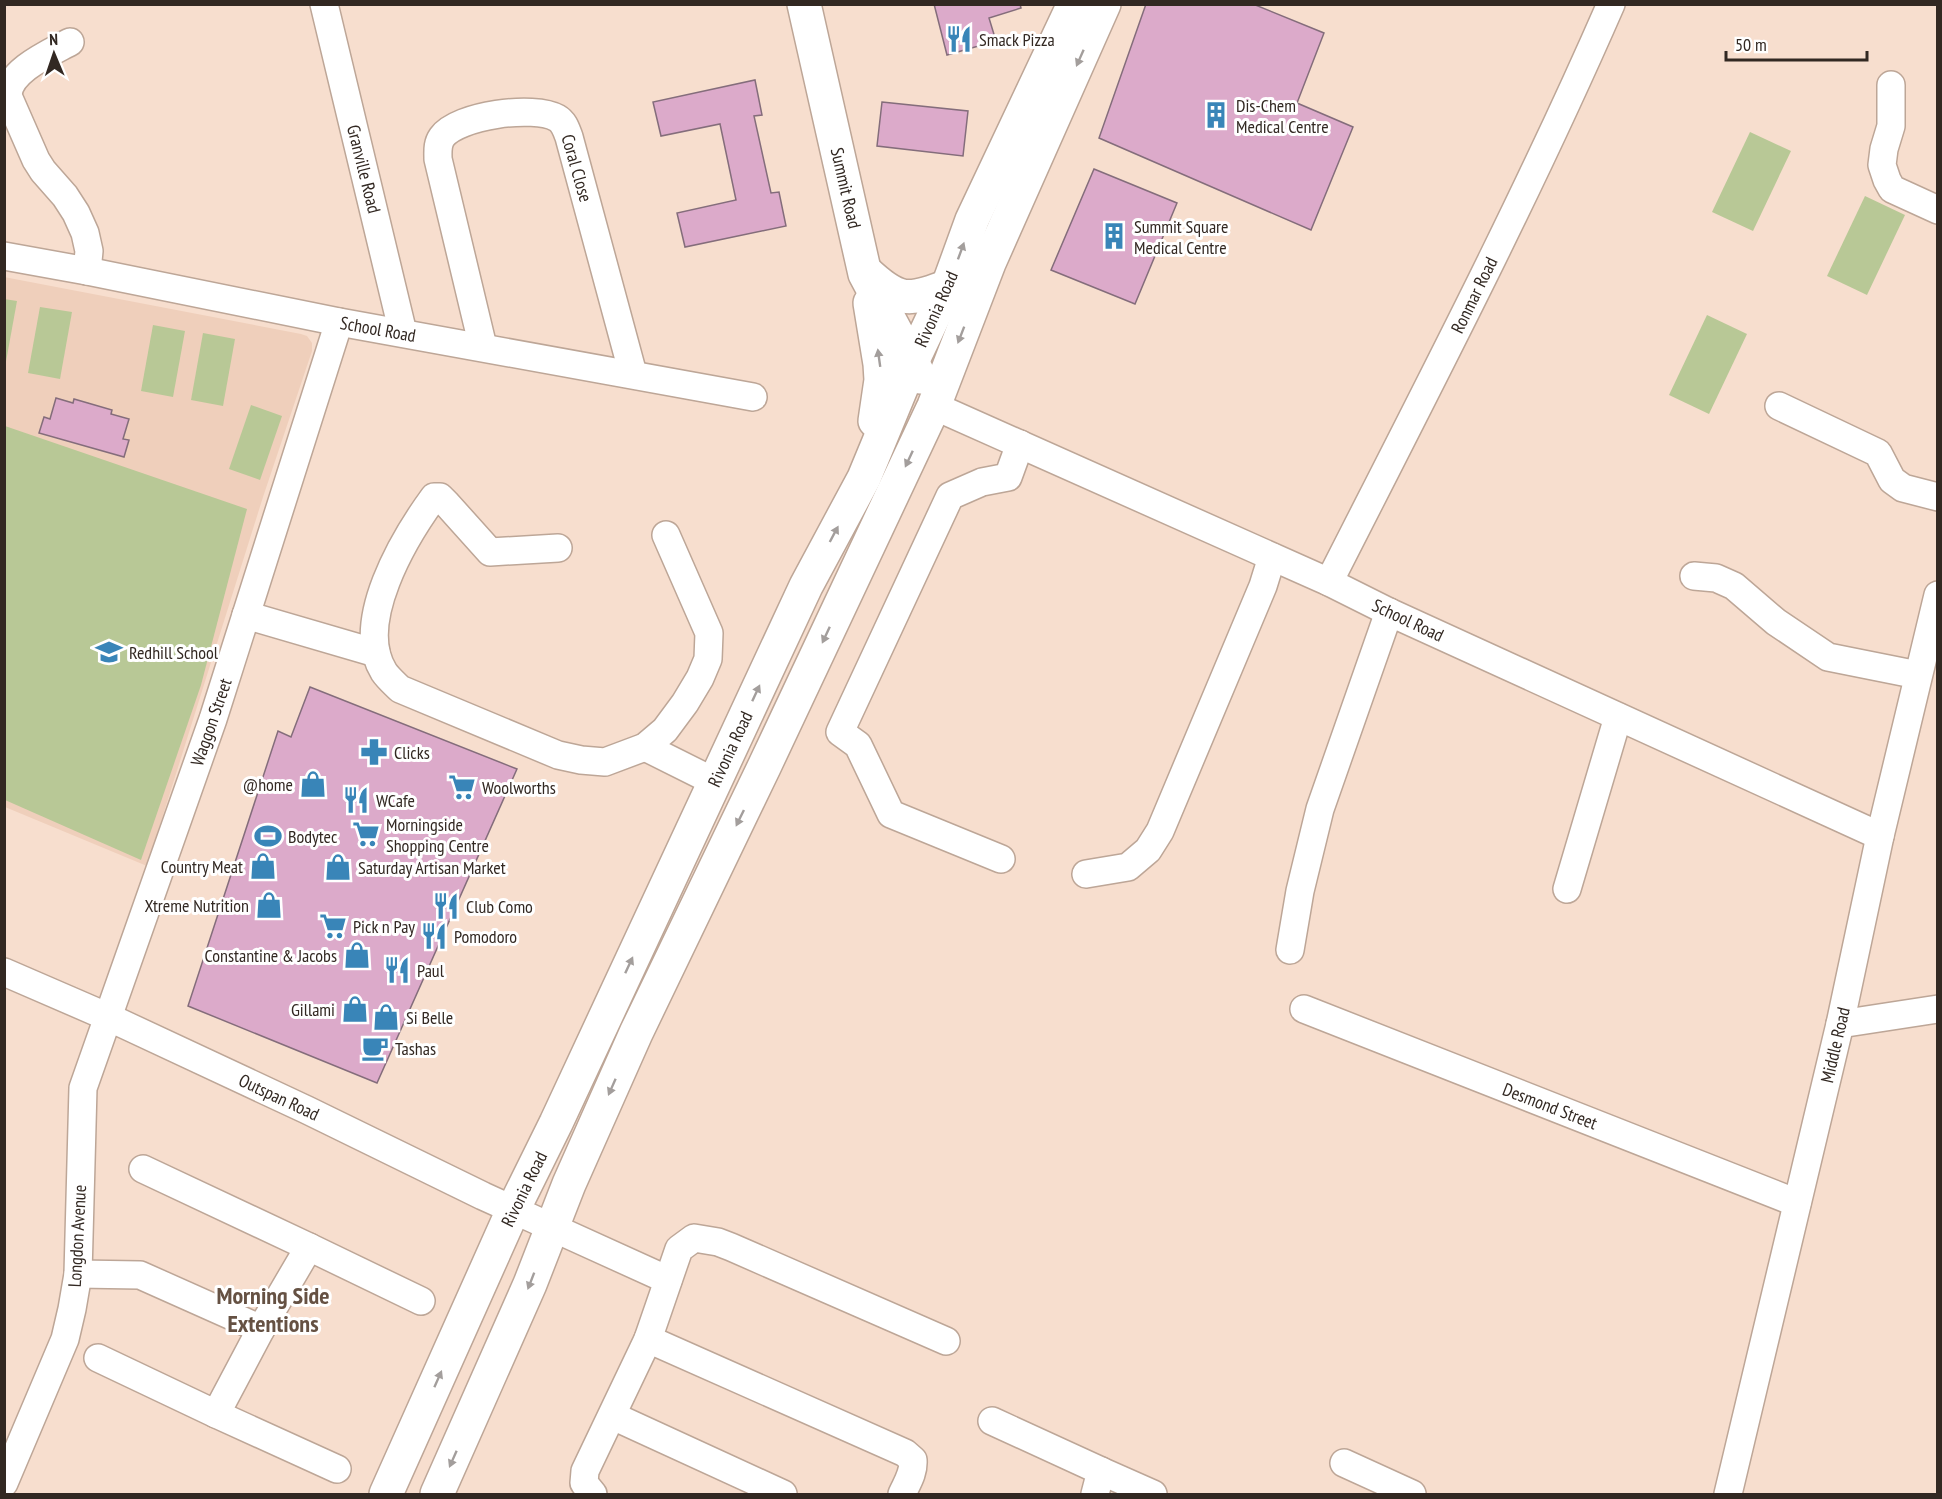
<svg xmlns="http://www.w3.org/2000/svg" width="1942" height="1499" font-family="'PT Sans Narrow',sans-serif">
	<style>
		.built { fill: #efcfbb }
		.green { fill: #b8c896 }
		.building { fill: #dcaaca; stroke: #846d7b; stroke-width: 1.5 }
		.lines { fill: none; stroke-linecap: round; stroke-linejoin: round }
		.minor-casing { stroke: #bda697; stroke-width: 30 }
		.major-casing { stroke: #bda697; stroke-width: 36 }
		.minor { stroke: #fff; stroke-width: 27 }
		.major { stroke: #fff; stroke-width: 33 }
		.oneway { fill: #a39e9c }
		.labels { text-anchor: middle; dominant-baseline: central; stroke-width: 6; stroke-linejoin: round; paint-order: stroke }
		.poi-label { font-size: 18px; fill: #322822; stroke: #fff; text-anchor: start }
		.street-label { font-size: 18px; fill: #322822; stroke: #fff }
		.district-label { font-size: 24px; font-weight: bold; fill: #655143; stroke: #fff }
	</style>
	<rect width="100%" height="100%" fill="#f7dece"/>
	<path class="built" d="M4 277 301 334 307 336 312 343V351L263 497 147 866 5 807Z"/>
	<g class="green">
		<path d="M1750 132 1791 151 1753 231 1712 212Z"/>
		<path d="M1865 196 1905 215 1867 295 1827 276Z"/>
		<path d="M4 299 17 301 5 367H4Z"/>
		<path d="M40 307 72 312 60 379 28 373Z"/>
		<path d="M1707 315 1747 334 1709 414 1669 395Z"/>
		<path d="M153 325 185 331 173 397 141 391Z"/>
		<path d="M203 333 235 339 223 406 191 400Z"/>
		<path d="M251 405 282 416 260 480 229 469Z"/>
		<path d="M5 426 247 509 201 685 141 860 5 800Z"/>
	</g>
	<g class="building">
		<path d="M934 4H1020L1021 8 989 18 996 41 947 55Z"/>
		<path d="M1146 4H1253L1324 33 1297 103 1353 127 1311 230 1099 138Z"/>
		<path d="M755 80 762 115 754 116 771 193 779 192 786 226 685 247 677 213 736 200 720 124 661 136 653 102Z"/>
		<path d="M882 102 968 111 963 156 877 146Z"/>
		<path d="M1094 169 1177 203 1135 304 1051 270Z"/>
		<path d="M56 398 73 403 74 399 112 410 111 414 129 419 123 439 129 440 124 457 39 433 44 417 50 419Z"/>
		<path d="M310 687 517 769 377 1083 188 1006 278 731 291 737Z"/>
	</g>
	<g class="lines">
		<defs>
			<g id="minor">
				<path d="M324 4 403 333"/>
				<path d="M70 42C50 53 8 71 8 96L36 160 43 171 65 196 76 213 85 233 89 251 87 271"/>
				<path d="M1891 85V126L1884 149 1882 165 1887 180 1892 189 1938 210"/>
				<path d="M4 256 87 271 339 322 753 397"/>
				<path d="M483 347 438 159C438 151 437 144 442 137 458 115 534 105 557 118 564 122 566 129 569 137L633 374"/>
				<path d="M934 406 1329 582 1389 612 1880 836"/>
				<path d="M1779 406 1878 453 1892 480 1903 488 1938 497"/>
				<path d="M558 548 490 552 446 503 440 497H434C404 538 353 623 384 672 388 678 395 684 400 689L558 755 581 760 605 762 645 747 665 730 685 703 700 678 708 659 709 633 666 535"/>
				<path d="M1694 576 1716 578 1734 586 1776 622 1828 657 1918 675"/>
				<path d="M1329 582C1426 391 1525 201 1611 4"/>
				<path d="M246 615 376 653"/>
				<path d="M645 747 715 782"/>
				<path d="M1001 859 891 814 858 745 840 732 950 496 982 482 1008 477 1020 444"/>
				<path d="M1086 874 1128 867 1148 850 1160 831 1263 586 1272 557"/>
				<path d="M1567 889 1618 717"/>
				<path d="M1290 950 1300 891 1320 809 1389 612"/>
				<path d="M4 972 108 1017 307 1110 483 1196 668 1280"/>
				<path d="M1304 1009 1797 1203"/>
				<path d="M1840 1024 1938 1009"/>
				<path d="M143 1169 309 1247 421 1301"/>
				<path d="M78 1274 140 1275 261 1329 309 1247"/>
				<path d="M648 1339 905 1453 913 1460C914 1473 907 1483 902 1494"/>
				<path d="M98 1358 216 1414 337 1469"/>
				<path d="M216 1414 261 1329"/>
				<path d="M613 1416 783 1494"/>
				<path d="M992 1421 1101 1471"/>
				<path d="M1344 1463 1412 1494"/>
				<path d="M4 1483 65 1339 72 1309 78 1274 83 1088 213 719 339 322"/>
				<path d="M593 1494 584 1483 585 1471 648 1339 679 1249 694 1238 718 1242 731 1247 946 1341"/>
				<path d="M1095 1494 1101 1471 1153 1494"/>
				<path d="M1728 1494 1840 1024 1880 836 1938 595"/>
			</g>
			<g id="major">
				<path d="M804 4 865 274 920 377"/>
				<path d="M866 272C898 302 908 302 948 286"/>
				<path d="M870 303 880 364 881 380 875 421"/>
				<path d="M386 1494 513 1210 556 1123 806 586 864 478 912 362 948 286 972 220 1074 4"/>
				<path d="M437 1494 530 1284 569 1184 636 1033 765 765 934 406 989 263 1104 4"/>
			</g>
		</defs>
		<use href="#minor" class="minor-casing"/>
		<use href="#major" class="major-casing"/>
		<use href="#minor" class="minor"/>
		<use href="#major" class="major"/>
	</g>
	<defs><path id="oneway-solid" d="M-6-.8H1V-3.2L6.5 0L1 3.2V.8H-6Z" transform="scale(1.5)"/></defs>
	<g class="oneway">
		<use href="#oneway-solid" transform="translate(1080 58) rotate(114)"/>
		<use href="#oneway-solid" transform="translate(961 251) rotate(-70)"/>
		<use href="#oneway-solid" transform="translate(961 335) rotate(111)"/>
		<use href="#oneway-solid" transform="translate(879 358) rotate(-98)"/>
		<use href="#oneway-solid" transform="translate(909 459) rotate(115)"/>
		<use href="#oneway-solid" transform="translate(834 534) rotate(-62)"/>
		<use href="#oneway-solid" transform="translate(826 635) rotate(115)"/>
		<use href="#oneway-solid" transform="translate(756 693) rotate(-65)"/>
		<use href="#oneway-solid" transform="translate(740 818) rotate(116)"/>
		<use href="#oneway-solid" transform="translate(629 965) rotate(-65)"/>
		<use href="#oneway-solid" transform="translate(612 1087) rotate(114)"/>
		<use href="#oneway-solid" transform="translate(531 1281) rotate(111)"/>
		<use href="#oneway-solid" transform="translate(438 1379) rotate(-66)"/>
		<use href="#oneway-solid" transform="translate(453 1459) rotate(114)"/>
	</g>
	<defs>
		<symbol id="restaurant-bare" viewBox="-9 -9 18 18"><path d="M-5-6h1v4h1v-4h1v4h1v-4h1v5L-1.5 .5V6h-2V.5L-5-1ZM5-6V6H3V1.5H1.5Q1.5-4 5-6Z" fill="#3985b8" stroke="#fff" stroke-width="2.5" paint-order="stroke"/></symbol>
		<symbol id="building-bare" viewBox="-9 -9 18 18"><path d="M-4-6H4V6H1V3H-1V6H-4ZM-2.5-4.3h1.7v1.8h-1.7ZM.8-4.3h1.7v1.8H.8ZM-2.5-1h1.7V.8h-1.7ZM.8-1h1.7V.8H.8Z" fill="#3985b8" stroke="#fff" stroke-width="2.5" paint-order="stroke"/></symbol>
		<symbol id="school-bare" viewBox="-9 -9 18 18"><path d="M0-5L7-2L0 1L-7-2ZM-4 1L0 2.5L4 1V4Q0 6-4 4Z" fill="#3985b8" stroke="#fff" stroke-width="2.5" paint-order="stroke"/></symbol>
		<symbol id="pharmacy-bare" viewBox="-9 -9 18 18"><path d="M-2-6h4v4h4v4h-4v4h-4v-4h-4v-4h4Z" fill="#3985b8" stroke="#fff" stroke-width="2.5" paint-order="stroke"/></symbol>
		<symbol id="shop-bare" viewBox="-9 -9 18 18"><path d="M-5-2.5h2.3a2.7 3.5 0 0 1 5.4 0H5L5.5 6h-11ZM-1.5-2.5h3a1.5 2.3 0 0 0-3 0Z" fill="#3985b8" stroke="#fff" stroke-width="2.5" paint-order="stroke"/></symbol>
		<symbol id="supermarket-bare" viewBox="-9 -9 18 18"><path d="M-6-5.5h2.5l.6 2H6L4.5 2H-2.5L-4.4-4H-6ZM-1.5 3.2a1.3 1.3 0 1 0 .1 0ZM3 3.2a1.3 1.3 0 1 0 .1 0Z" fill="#3985b8" stroke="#fff" stroke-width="2.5" paint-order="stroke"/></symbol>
		<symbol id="stadium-bare" viewBox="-9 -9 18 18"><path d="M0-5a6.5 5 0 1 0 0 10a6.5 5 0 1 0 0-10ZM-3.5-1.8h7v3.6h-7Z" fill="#3985b8" stroke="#fff" stroke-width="2.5" paint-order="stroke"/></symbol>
		<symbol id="cafe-bare" viewBox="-9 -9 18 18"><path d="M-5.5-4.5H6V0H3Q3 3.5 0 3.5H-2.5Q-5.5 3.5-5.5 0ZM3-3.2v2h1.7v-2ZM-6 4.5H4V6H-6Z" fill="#3985b8" stroke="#fff" stroke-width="2.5" paint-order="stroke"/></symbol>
	</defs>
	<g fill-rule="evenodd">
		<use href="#restaurant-bare" x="940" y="20" width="38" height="38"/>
		<use href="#building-bare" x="1197" y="96" width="38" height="38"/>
		<use href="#building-bare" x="1095" y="217" width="38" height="38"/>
		<use href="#school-bare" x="90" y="633" width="38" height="38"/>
		<use href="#pharmacy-bare" x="355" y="733" width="38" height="38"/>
		<use href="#shop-bare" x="294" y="765" width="38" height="38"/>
		<use href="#supermarket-bare" x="443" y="768" width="38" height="38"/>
		<use href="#restaurant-bare" x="337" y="781" width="38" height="38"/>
		<use href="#supermarket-bare" x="347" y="815" width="38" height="38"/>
		<use href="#stadium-bare" x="249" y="817" width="38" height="38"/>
		<use href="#shop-bare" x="244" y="847" width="38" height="38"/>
		<use href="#shop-bare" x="319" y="848" width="38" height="38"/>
		<use href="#shop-bare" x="250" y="886" width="38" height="38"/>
		<use href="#restaurant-bare" x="427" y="887" width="38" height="38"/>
		<use href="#supermarket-bare" x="314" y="907" width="38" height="38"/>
		<use href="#restaurant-bare" x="415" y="917" width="38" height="38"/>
		<use href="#shop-bare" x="338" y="936" width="38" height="38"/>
		<use href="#restaurant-bare" x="378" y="951" width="38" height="38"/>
		<use href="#shop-bare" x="336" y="990" width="38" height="38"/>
		<use href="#shop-bare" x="367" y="998" width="38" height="38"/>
		<use href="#cafe-bare" x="356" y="1029" width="38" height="38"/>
	</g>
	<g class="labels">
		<g class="poi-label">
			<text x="979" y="39">Smack Pizza</text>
			<text x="1236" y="105">Dis-Chem<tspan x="1236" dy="21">Medical Centre</tspan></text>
			<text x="1134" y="226">Summit Square<tspan x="1134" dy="21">Medical Centre</tspan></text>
			<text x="129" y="652">Redhill School</text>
			<text x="394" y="752">Clicks</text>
			<text x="293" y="784" text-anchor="end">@home</text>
			<text x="482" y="787">Woolworths</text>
			<text x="376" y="800">WCafe</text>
			<text x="386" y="824">Morningside<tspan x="386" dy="21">Shopping Centre</tspan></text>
			<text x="288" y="836">Bodytec</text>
			<text x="243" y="866" text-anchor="end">Country Meat</text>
			<text x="358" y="867">Saturday Artisan Market</text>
			<text x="249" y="905" text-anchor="end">Xtreme Nutrition</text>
			<text x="466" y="906">Club Como</text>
			<text x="353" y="926">Pick n Pay</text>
			<text x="454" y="936">Pomodoro</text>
			<text x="337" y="955" text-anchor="end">Constantine &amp; Jacobs</text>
			<text x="417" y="970">Paul</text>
			<text x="335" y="1009" text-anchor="end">Gillami</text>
			<text x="406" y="1017">Si Belle</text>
			<text x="395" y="1048">Tashas</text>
		</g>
		<g class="street-label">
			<text transform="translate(577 168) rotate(74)">Coral Close</text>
			<text transform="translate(364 169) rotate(76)">Granville Road</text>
			<text transform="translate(846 188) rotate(77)">Summit Road</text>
			<text transform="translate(1474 295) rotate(-64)">Ronmar Road</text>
			<text transform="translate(936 309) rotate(-66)">Rivonia Road</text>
			<text transform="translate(378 329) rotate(10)">School Road</text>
			<text transform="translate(1408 620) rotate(25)">School Road</text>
			<text transform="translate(211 722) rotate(-71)">Waggon Street</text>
			<text transform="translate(730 749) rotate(-65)">Rivonia Road</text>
			<text transform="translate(1835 1045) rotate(-77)">Middle Road</text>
			<text transform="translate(279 1097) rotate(25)">Outspan Road</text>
			<text transform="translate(1550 1106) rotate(21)">Desmond Street</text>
			<text transform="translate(524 1189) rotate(-64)">Rivonia Road</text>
			<text transform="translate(77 1236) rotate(-87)">Longdon Avenue</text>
		</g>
		<g class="district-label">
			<text x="273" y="1295">Morning Side<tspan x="273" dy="28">Extentions</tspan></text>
		</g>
	</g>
	<rect width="1942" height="1499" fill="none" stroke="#322822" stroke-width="12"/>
	<g transform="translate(54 54) rotate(358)" stroke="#ffffff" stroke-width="4.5" paint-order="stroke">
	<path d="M0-4.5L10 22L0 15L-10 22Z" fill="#322822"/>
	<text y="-9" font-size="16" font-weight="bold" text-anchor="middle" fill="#322822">N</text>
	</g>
	<path d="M1726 51v9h141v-9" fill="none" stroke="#322822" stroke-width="3"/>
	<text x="1735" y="51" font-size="18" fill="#322822" stroke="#ffffff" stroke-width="4.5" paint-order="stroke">50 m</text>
</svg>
